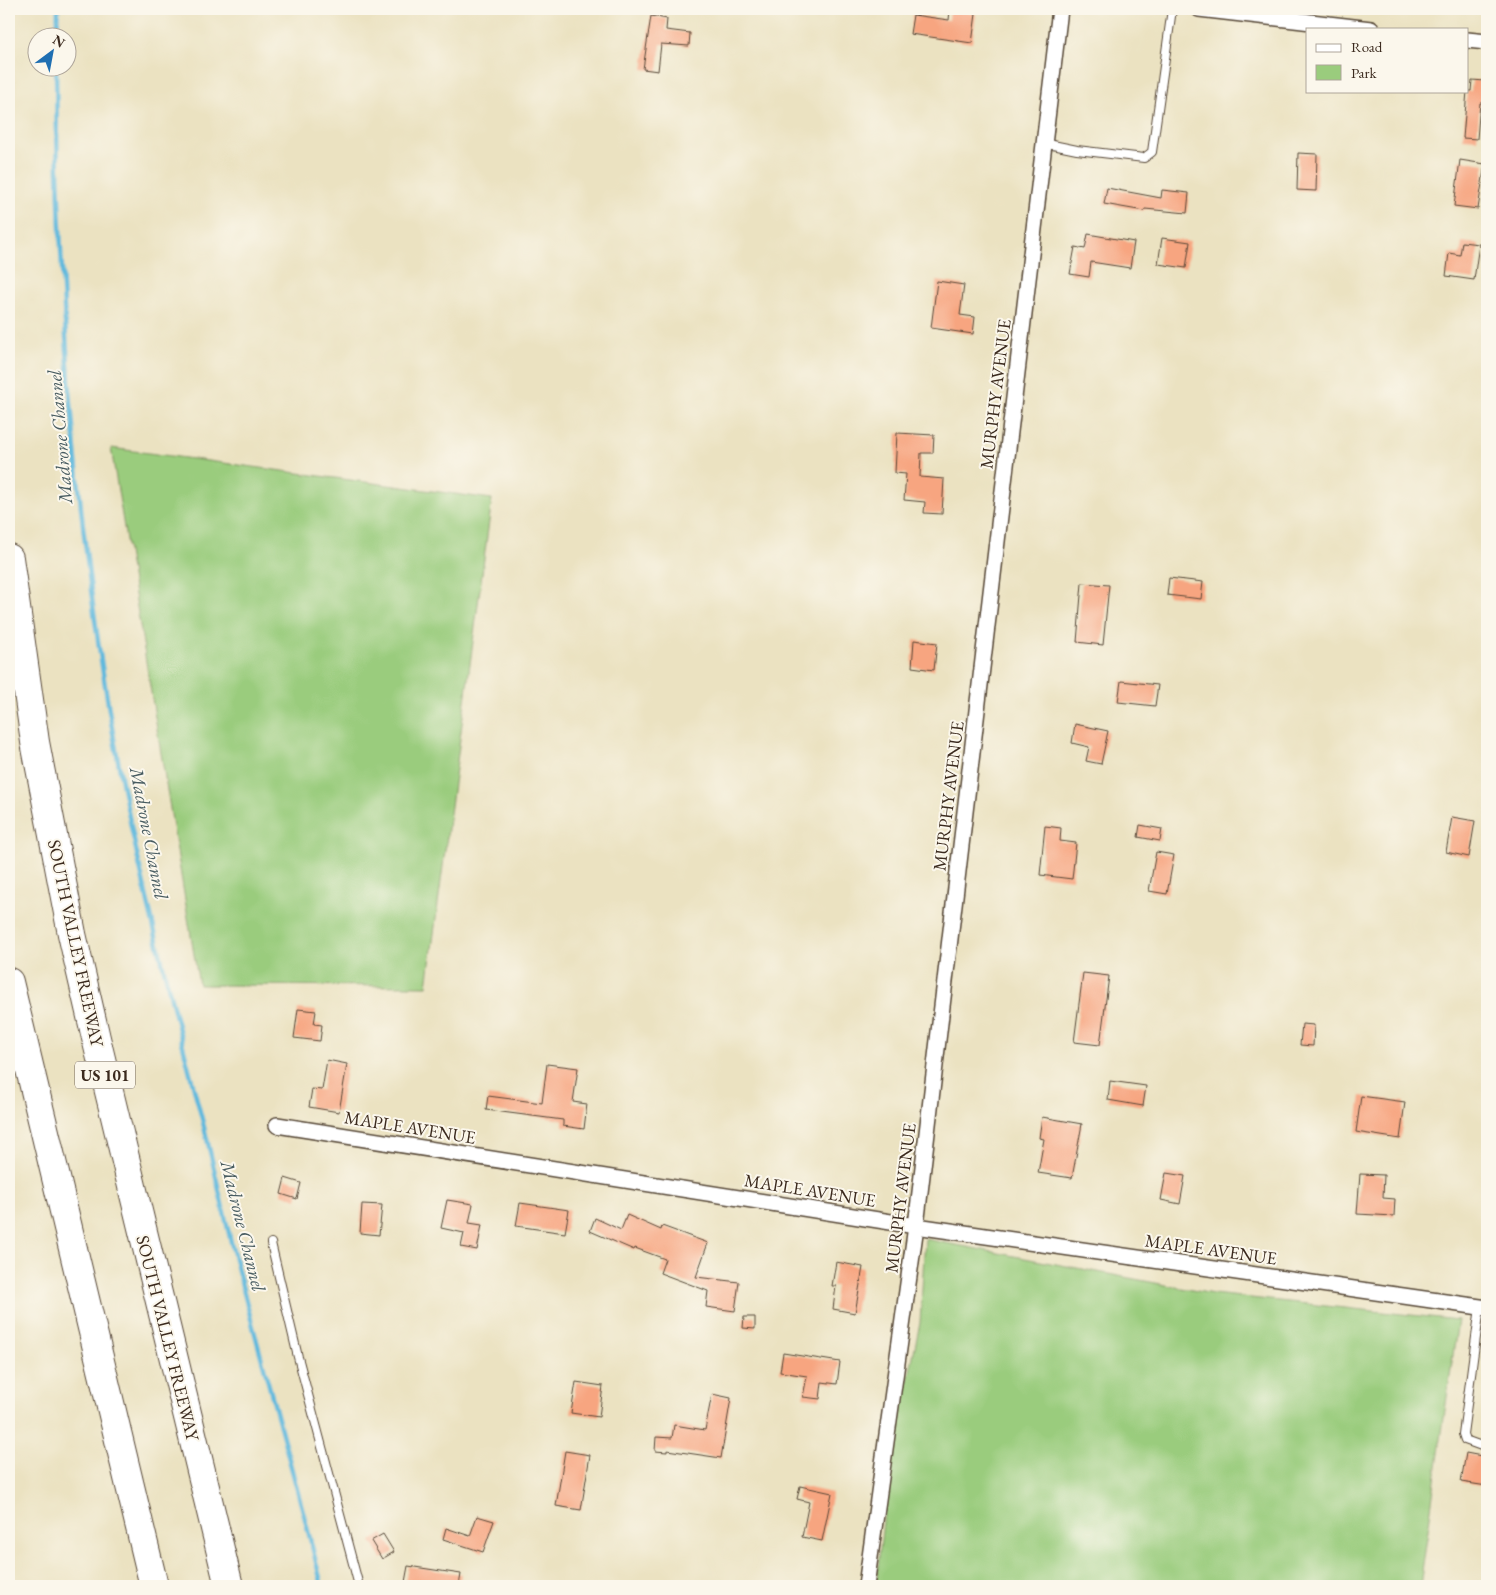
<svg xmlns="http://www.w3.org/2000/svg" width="1496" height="1595" font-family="'EB Garamond',serif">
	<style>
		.green { fill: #9acc7d; stroke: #6a7b4e }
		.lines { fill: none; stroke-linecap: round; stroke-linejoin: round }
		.stream { stroke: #60b9dd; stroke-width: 4.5 }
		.building { fill: #f7a580 }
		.lane-casing { stroke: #554636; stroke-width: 10 }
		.street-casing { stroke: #554636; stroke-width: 18 }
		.highway-casing { stroke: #554636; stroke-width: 30 }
		.lane { stroke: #fff; stroke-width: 8 }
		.street { stroke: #fff; stroke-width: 15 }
		.highway { stroke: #fff; stroke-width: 28 }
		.labels { text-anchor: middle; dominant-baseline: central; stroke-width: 4; stroke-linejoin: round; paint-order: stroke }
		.shield { fill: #fbf7ec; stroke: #75685c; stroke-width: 1 }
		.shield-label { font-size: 16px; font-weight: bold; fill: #3b2a1e }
		.street-label { font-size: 18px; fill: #3b2a1e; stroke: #fbf7ec }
		.water-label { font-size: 19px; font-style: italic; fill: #485c61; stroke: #fbf7ec }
	</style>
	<rect width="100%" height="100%" fill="#fbf7ec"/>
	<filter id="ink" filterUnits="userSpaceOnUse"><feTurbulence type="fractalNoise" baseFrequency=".02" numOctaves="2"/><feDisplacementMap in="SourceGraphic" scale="10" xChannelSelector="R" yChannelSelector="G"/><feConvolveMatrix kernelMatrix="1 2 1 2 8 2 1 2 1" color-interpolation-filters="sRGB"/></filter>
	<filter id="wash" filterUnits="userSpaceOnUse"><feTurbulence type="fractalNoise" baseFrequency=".0096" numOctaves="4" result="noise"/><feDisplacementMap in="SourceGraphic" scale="20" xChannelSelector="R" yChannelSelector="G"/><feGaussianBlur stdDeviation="1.12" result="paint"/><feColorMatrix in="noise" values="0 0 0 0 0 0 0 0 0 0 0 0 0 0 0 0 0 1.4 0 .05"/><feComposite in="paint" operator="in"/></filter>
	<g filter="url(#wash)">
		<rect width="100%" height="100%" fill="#ebe2c1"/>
		<g class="green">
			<path d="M111 448 492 499 427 986 199 985Z"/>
			<path d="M925 1239 1213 1294 1458 1320 1420 1586H876L888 1475 920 1323Z"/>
		</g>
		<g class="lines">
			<g class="stream">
				<path d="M57 38 58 9"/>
				<path d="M56 68C58 308 77 550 123 787 145 899 173 1009 202 1119 217 1177 228 1236 244 1293 270 1391 298 1488 322 1586"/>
			</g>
		</g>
		<g id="blocks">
			<g class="building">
				<path d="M950 10 976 14 972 43 910 34 913 15 949 20Z"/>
				<path d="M651 16 667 19 666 30 690 33 689 46 661 44 658 71 643 69Z"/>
				<path d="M1472 80 1485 81 1484 103H1480L1477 139 1463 138 1467 91H1471Z"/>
				<path d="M1298 153 1317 154 1316 191 1297 190Z"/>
				<path d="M1460 160 1485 164 1478 209 1454 206Z"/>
				<path d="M1107 188 1161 198 1162 190 1189 193 1187 213 1145 209 1144 211 1104 204Z"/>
				<path d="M1088 234 1134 242 1130 268 1091 262 1089 277 1070 274 1075 247 1085 249Z"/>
				<path d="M1162 238 1190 242 1186 268 1158 264Z"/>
				<path d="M1462 242 1479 244 1474 280 1446 276 1449 253 1460 255Z"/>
				<path d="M937 281 964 285 960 315 975 317 973 334 931 328Z"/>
				<path d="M897 433 934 435 933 453H921L920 477 944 479 942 514 924 513 925 502 904 500 906 474 895 473Z"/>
				<path d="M1169 578 1203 582 1201 599 1167 595Z"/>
				<path d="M1082 583 1109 585 1103 645 1077 642Z"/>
				<path d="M914 640 937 643 934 670 912 667Z"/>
				<path d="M1121 681 1158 685 1155 706 1118 702Z"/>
				<path d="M1075 724 1108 731 1101 764 1086 761 1089 747 1072 743Z"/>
				<path d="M1452 817 1475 821 1469 857 1446 852Z"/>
				<path d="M1140 825 1162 829 1160 841 1138 837Z"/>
				<path d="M1045 826 1061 828 1060 841 1076 843 1072 879 1040 875Z"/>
				<path d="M1156 852 1174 855 1167 894 1149 891Z"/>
				<path d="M1083 973 1109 976 1100 1045 1074 1042Z"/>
				<path d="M298 1009 316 1011 314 1024 322 1025 320 1041 294 1038Z"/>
				<path d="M1302 1024 1314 1025 1313 1046 1300 1045Z"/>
				<path d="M327 1060 347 1064 339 1112 309 1107 312 1089 322 1090Z"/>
				<path d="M547 1064 578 1068 573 1102 587 1104 584 1129 563 1126V1120L486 1110 488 1096 542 1103Z"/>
				<path d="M1110 1081 1146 1086 1143 1106 1108 1100Z"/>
				<path d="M1361 1096 1405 1102 1400 1139 1356 1132Z"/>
				<path d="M1042 1117 1082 1124 1072 1178 1038 1173 1044 1139 1039 1138Z"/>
				<path d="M1166 1173 1185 1176 1180 1204 1161 1200Z"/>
				<path d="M1360 1174 1384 1175 1383 1198 1395 1199 1394 1216 1357 1214Z"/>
				<path d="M285 1178 301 1183 297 1199 281 1194Z"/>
				<path d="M447 1200 473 1204 469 1223 482 1225 477 1250 461 1247 464 1233 441 1228Z"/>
				<path d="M520 1203 569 1210 565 1233 516 1226Z"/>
				<path d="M362 1204 382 1205 379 1235 360 1233Z"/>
				<path d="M627 1215 661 1230 662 1226 708 1243 696 1277 739 1282 735 1311 706 1307 708 1291 660 1273 665 1259 635 1248 634 1250 590 1231 595 1218 621 1230Z"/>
				<path d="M836 1262 863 1267 855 1313 833 1309 836 1286H832Z"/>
				<path d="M744 1317H755V1329L743 1328Z"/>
				<path d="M783 1353 840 1362 837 1384 822 1382 820 1399 803 1397 807 1376 780 1372Z"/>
				<path d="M576 1382 603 1386 599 1417 571 1413Z"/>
				<path d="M712 1394 731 1398 721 1458 667 1450V1452L655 1451 656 1437 672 1438 674 1425 705 1430Z"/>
				<path d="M565 1451 590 1455 581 1510 556 1506Z"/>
				<path d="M1466 1453 1487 1457V1486L1461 1482Z"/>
				<path d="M800 1486 832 1493 822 1541 802 1537 809 1502 797 1499Z"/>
				<path d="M477 1516 494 1521 483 1552 443 1539 446 1528 470 1536Z"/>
				<path d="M383 1534 394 1552 382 1559 371 1541Z"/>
				<path d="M408 1566 461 1574 459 1586H425L405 1582Z"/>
			</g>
		</g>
	</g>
	<g filter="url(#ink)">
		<use href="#blocks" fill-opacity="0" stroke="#554636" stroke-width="1"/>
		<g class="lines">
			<defs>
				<g id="lane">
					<path d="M1043 143 1077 150 1144 158 1152 152 1172 9"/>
					<path d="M271 1243 298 1357 359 1586"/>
					<path d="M1480 1307 1463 1434 1465 1440 1487 1448"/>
				</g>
				<g id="street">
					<path d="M1199 9 1371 29"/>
					<path d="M1467 40 1487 42"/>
					<path d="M277 1125 916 1226 1487 1308"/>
					<path d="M866 1586 916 1226 1060 9"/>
				</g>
				<g id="highway">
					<path d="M9 558 35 742 72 934 96 1038 229 1586"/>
					<path d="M9 982 154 1586"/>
				</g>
			</defs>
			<use href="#lane" class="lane-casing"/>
			<use href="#street" class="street-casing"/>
			<use href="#highway" class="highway-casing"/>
			<use href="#lane" class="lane"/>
			<use href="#street" class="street"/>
			<use href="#highway" class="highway"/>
		</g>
	</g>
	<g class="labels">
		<rect class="shield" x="75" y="1061.5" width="60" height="27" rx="4"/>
		<g class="shield-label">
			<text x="105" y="1075">US 101</text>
		</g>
		<g class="street-label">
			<text transform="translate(995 394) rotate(-83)">MURPHY AVENUE</text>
			<text transform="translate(948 796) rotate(-83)">MURPHY AVENUE</text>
			<text transform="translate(76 943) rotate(78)">SOUTH VALLEY FREEWAY</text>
			<text transform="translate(410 1127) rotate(9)">MAPLE AVENUE</text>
			<text transform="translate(810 1190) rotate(9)">MAPLE AVENUE</text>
			<text transform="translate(900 1198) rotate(-83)">MURPHY AVENUE</text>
			<text transform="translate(1211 1249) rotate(8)">MAPLE AVENUE</text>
			<text transform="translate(168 1338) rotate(76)">SOUTH VALLEY FREEWAY</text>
		</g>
		<g class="water-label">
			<text transform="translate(60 437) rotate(-95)">Madrone Channel</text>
			<text transform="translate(149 833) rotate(79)">Madrone Channel</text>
			<text transform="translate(243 1226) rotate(76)">Madrone Channel</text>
		</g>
	</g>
	<rect width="1496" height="1595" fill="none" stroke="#fbf7ec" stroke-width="30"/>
	<rect x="1306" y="28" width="162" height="65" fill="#fbf7ec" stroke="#aea59a"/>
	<rect x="1316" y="44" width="25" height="8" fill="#ffffff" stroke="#aea59a"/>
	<text x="1351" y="52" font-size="15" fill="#3b2a1e">Road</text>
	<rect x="1316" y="65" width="25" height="15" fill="#9acc7d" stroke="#aea59a"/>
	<text x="1351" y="78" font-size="15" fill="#3b2a1e">Park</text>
	<g transform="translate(52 52) rotate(32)"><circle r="24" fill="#fbf7ec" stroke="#aea59a"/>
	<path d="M0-4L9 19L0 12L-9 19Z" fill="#1f6fb2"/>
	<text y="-8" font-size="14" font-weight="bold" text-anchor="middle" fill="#3b2a1e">N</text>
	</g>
</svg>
